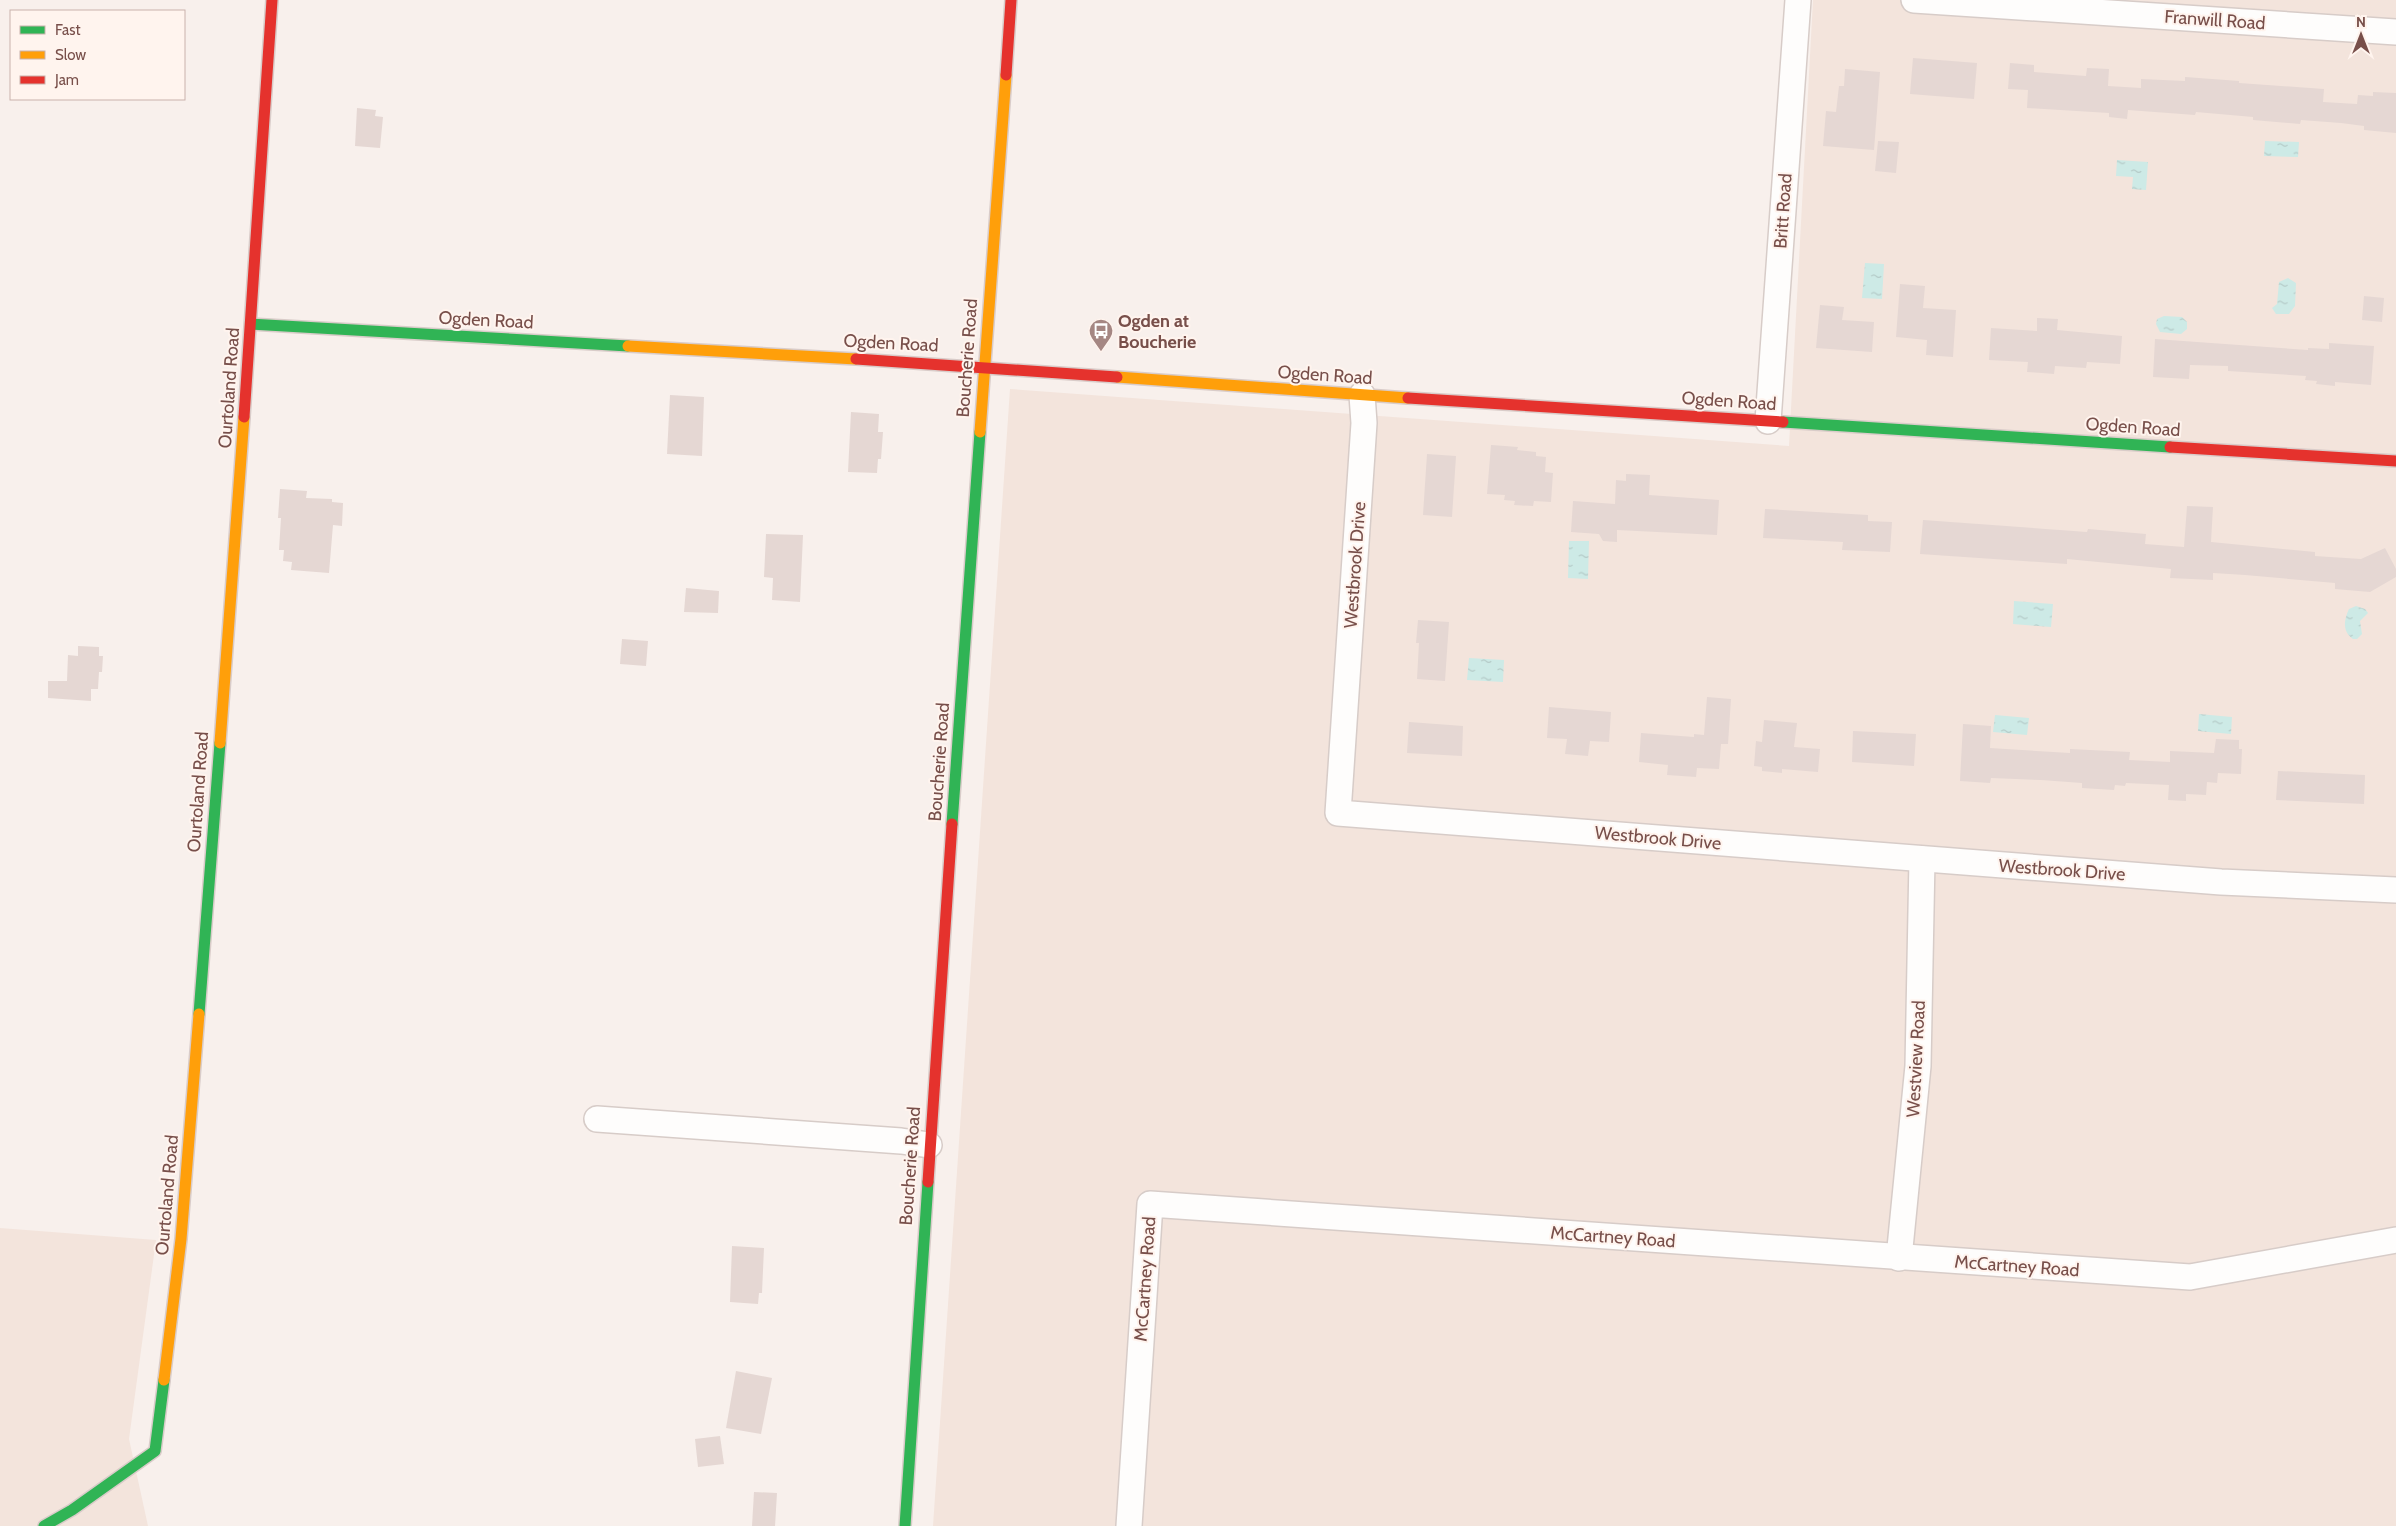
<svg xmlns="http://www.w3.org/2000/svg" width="2396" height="1526" font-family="Cabin,sans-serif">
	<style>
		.residential { fill: #f3e4dc }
		.water { fill: url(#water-ripples) }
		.building { fill: #e5d7d3 }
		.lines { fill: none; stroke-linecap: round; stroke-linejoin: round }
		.street-casing { stroke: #d7ccc8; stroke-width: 28 }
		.fast-casing { stroke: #d9ccc9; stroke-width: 14 }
		.slow-casing { stroke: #d9ccc9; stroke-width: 14 }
		.jam-casing { stroke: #d9ccc9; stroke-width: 14 }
		.street { stroke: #fefdfc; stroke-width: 25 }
		.fast { stroke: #30b455; stroke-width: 11 }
		.slow { stroke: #ff9f0a; stroke-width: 11 }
		.jam { stroke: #e5322d; stroke-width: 11 }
		.labels { text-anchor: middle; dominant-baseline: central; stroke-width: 4; stroke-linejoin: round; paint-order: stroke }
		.street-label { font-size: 18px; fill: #784f4a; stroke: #fff4ee }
		.poi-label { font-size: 18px; font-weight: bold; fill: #784f4a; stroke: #fff4ee; text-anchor: start }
	</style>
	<defs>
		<pattern id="water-ripples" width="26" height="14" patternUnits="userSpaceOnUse" patternTransform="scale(1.25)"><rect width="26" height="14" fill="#cdeae6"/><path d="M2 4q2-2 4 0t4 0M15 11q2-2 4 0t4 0" fill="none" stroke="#b4cac7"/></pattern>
	</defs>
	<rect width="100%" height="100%" fill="#f8f0ec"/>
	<g class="residential">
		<path d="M1813 0H2396V1526H933L1010 389 1789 446Z"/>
		<path d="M0 1228 156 1240 129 1439 148 1526H0Z"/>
	</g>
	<g class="water">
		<path d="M2265 141 2299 142 2298 157 2264 156Z"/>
		<path d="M2117 160 2148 162 2146 190 2132 189 2133 177 2116 176Z"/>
		<path d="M1865 263 1884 264 1882 299 1862 298Z"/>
		<path d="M2288 278 2296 283 2295 306 2289 314H2276L2272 308 2277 304 2279 282Z"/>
		<path d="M2164 316 2182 317 2187 322V329L2181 334 2160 332 2156 324 2157 319Z"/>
		<path d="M1569 541H1589L1588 579 1568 578Z"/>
		<path d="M2014 601 2053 604 2051 627 2013 624Z"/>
		<path d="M2356 606 2365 609 2368 613 2360 621 2362 634 2357 639H2353C2342 631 2344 620 2349 609Z"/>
		<path d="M1469 658 1504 660 1503 682 1467 680Z"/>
		<path d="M2199 714 2232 717 2231 734 2198 731Z"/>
		<path d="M1995 715 2029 718 2027 735 1993 732Z"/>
	</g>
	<g class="building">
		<path d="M1913 58 1977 63 1974 99 1910 94Z"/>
		<path d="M2010 63 2034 65V72L2086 76 2087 68 2109 69 2108 86 2141 88V79L2185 81V77L2239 81V83L2324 89 2323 102 2357 104 2358 95 2373 96V92L2396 93V133L2364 130V126L2341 123 2301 120 2300 124 2253 120V117L2196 112 2195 115 2128 110 2127 119 2109 117V113L2027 108 2028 90 2008 89Z"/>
		<path d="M1845 69 1880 72 1874 150 1823 146 1826 111 1836 112 1839 86H1844Z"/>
		<path d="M357 108 376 110 375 116 383 117 380 148 355 146Z"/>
		<path d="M1878 141 1899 142 1896 173 1875 171Z"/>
		<path d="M1900 284 1925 286 1923 308 1956 310 1953 357 1926 355 1927 340 1896 337Z"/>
		<path d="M2364 296 2384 298 2382 322 2362 320Z"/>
		<path d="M1820 305 1844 307 1842 320 1874 322 1872 352 1816 348Z"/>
		<path d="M2037 318 2058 319 2057 330 2122 336 2120 364 2087 362 2086 368 2055 366 2054 374 2027 372 2028 362 1989 360 1991 328 2037 331Z"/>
		<path d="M2155 339 2308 350V348L2329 349V343L2374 346 2371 385 2335 382V386L2316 384 2317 381 2305 380 2306 376 2228 371V366L2190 365 2189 379 2153 377Z"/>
		<path d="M670 395 704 397 702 456 667 454Z"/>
		<path d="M851 412 879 414 878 432H883L881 459H878L877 473 848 472Z"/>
		<path d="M1491 445 1518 447 1517 450 1536 452V456L1546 457 1545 472 1553 473 1551 502 1534 501 1533 506 1514 505 1515 501 1504 500 1505 495 1487 494Z"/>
		<path d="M1427 454 1456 456 1452 517 1423 515Z"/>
		<path d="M1626 474 1650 475 1649 495 1719 500 1717 535 1617 530V542L1603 541 1599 534 1571 532 1573 501 1615 504 1616 480 1626 481Z"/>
		<path d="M280 489 307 491 306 498 332 499V502L343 503 342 526 333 525 329 573 291 570 292 562 283 561 284 550H279L281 518H278Z"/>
		<path d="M2187 506 2213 507 2211 542 2315 552V556L2361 559 2385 548 2396 569V577L2370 592 2335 589V583L2245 575 2213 573V580L2170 578 2171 569 2067 559V564L1920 554 1923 520 2087 532 2088 529 2146 534 2145 544 2184 547Z"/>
		<path d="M1765 509 1868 515V521L1892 522 1890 552 1842 550 1843 542 1763 538Z"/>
		<path d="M766 534 803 535 800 602 772 600 773 578 764 577Z"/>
		<path d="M686 588 719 591 718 613 684 612Z"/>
		<path d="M1418 620 1449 622 1445 681 1417 679 1419 643H1416Z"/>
		<path d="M622 639 648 641 646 666 620 664Z"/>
		<path d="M78 646 99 647V656H103L102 672H99L98 689H91V701L48 698V681H67L68 655 78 656Z"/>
		<path d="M1707 697 1731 699 1728 744H1721L1719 769 1697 768 1696 777 1667 775 1668 765 1639 762 1641 733 1694 737V734L1704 735Z"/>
		<path d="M1549 707 1611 712 1609 742 1590 741 1588 756 1565 754 1567 739 1547 738Z"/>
		<path d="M1764 720 1797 723 1794 747 1820 749 1818 772 1782 769V773L1762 771V767L1754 766 1756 741 1762 742Z"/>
		<path d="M1409 722 1463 726 1462 756 1407 753Z"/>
		<path d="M1963 724 1991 726 1990 748 2070 753V749L2130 752 2129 760 2170 762V751L2214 753 2216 739 2239 740V749H2242L2241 774 2218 773 2217 783 2207 782 2206 795 2186 794V801L2168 800 2169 785 2126 783 2125 786 2115 785 2114 790 2082 788V783L2041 780 1991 778 1990 783 1960 781Z"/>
		<path d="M1853 731 1916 734 1914 766 1852 762Z"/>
		<path d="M2278 771 2365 775 2364 804 2276 800Z"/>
		<path d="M732 1246 764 1248 762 1293H759L758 1304 730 1302Z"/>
		<path d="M736 1371 772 1378 761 1434 726 1428Z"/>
		<path d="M720 1436 724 1464 698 1467 695 1439Z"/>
		<path d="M754 1492 777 1493 775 1526H752Z"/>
	</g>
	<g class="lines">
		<defs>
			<g id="street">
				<path d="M1914 0 2396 32"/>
				<path d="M1362 395 1364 423 1338 813 2221 882 2396 890"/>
				<path d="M1768 421 1798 0"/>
				<path d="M597 1119 901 1141 929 1145"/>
				<path d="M1899 1258 1918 1066 1922 859"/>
				<path d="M1129 1526 1150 1204 2190 1277 2396 1240"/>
			</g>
			<g id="fast">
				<path d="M251 324 628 346"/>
				<path d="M1783 422 2170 447"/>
				<path d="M952 824 980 432"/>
				<path d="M199 1014 220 743"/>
				<path d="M44 1526 72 1510 155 1451 164 1380"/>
				<path d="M905 1526 928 1182"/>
			</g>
			<g id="slow">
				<path d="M628 346 856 359"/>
				<path d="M1117 377 1408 398"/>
				<path d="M980 432 1006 75"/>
				<path d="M220 743 244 417"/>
				<path d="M164 1380 181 1239 199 1014"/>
			</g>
			<g id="jam">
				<path d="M1006 75 1011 0"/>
				<path d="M856 359 1117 377"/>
				<path d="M1408 398 1783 422"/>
				<path d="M244 417 272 0"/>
				<path d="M2170 447 2396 461"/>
				<path d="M928 1182 952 824"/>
			</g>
		</defs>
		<use href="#street" class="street-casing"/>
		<use href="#fast" class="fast-casing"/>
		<use href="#slow" class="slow-casing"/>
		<use href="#jam" class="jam-casing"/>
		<use href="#street" class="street"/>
		<use href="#fast" class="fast"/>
		<use href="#slow" class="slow"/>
		<use href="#jam" class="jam"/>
	</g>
	<defs>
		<symbol id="bus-pin" viewBox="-11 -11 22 30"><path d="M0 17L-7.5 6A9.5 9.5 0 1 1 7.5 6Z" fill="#a58783" stroke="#fff4ee"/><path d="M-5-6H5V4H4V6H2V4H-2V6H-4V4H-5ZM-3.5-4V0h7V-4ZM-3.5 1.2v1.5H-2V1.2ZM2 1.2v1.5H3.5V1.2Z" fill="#fff"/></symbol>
	</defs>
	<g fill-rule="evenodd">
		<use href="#bus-pin" x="1087" y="317" width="28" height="38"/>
	</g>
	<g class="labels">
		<g class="street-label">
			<text transform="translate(2215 20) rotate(4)">Franwill Road</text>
			<text transform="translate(1783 211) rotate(-86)">Britt Road</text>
			<text transform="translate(486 320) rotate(3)">Ogden Road</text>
			<text transform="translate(891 343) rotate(3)">Ogden Road</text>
			<text transform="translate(967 358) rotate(-86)">Boucherie Road</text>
			<text transform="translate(1325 375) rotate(4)">Ogden Road</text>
			<text transform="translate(229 388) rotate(-86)">Ourtoland Road</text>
			<text transform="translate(1729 401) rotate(4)">Ogden Road</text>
			<text transform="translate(2133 427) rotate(4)">Ogden Road</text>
			<text transform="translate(1355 565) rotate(-86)">Westbrook Drive</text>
			<text transform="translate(939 762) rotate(-86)">Boucherie Road</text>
			<text transform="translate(198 792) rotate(-86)">Ourtoland Road</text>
			<text transform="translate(1658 838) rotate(5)">Westbrook Drive</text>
			<text transform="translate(2062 870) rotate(4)">Westbrook Drive</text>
			<text transform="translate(1916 1059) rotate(-87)">Westview Road</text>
			<text transform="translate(910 1166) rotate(-86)">Boucherie Road</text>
			<text transform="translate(167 1195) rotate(-85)">Ourtoland Road</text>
			<text transform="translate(1613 1237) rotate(4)">McCartney Road</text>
			<text transform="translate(2017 1266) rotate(4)">McCartney Road</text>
			<text transform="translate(1145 1279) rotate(-86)">McCartney Road</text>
		</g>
		<g class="poi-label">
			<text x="1118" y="321">Ogden at<tspan x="1118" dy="21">Boucherie</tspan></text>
		</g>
	</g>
	<rect x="10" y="10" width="175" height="90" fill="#fff4ee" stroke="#c9b2ac"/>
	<rect x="20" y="26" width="25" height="8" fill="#30b455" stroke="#c9b2ac"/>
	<text x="55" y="35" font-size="15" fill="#784f4a">Fast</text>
	<rect x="20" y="51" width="25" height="8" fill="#ff9f0a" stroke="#c9b2ac"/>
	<text x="55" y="60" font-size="15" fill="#784f4a">Slow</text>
	<rect x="20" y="76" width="25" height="8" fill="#e5322d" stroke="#c9b2ac"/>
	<text x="55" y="85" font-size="15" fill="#784f4a">Jam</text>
	<g transform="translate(2361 35)" stroke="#fff4ee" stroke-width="4" paint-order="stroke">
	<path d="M0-4L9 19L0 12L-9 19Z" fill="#784f4a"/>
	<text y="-8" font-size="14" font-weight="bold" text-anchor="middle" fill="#784f4a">N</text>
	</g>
</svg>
